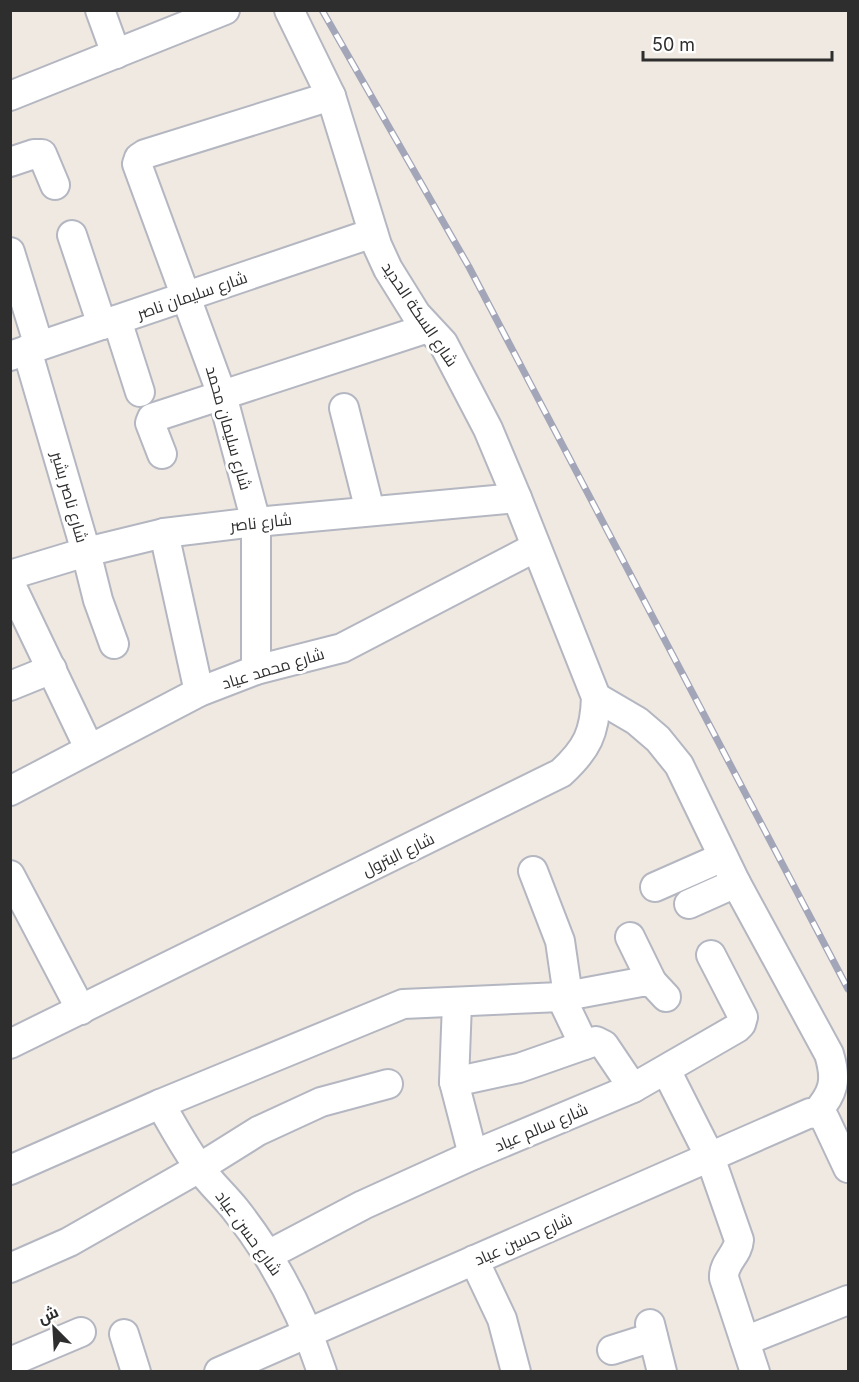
<svg xmlns="http://www.w3.org/2000/svg" width="859" height="1382" font-family="Inter,Cairo,sans-serif">
	<style>
		.lines { fill: none; stroke-linecap: round; stroke-linejoin: round }
		.street-casing { stroke: #b4b7c1; stroke-width: 32 }
		.street { stroke: #fff; stroke-width: 28 }
		.rail-casing { stroke: #a3a6b8; stroke-width: 7 }
		.rail { stroke: #fff; stroke-width: 4.5; stroke-dasharray: 14; stroke-linecap: butt }
		.labels { text-anchor: middle; dominant-baseline: central; stroke-width: 6; stroke-linejoin: round; paint-order: stroke }
		.street-label { font-size: 16px; fill: #2e2e2e; stroke: #fff }
	</style>
	<rect width="100%" height="100%" fill="#efe9e1"/>
	<g class="lines">
		<defs>
			<g id="street">
				<path d="M100 10 116 54"/>
				<path d="M10 96 225 10"/>
				<path d="M10 162 34 154H42L55 185"/>
				<path d="M72 235 102 325"/>
				<path d="M10 252 39 346"/>
				<path d="M117 320 140 392"/>
				<path d="M27 350 86 552 98 600 114 644"/>
				<path d="M10 356 373 233"/>
				<path d="M344 408 370 511"/>
				<path d="M162 454 150 423 152 418 428 328"/>
				<path d="M164 533 199 692"/>
				<path d="M10 575 86 552 164 533 256 522 517 498"/>
				<path d="M10 583 89 748"/>
				<path d="M256 670V522L222 395 137 164 139 158 145 154 331 96"/>
				<path d="M10 686 52 669"/>
				<path d="M596 697 637 721 658 739 679 765 736 883 829 1054C837 1080 834 1093 816 1113"/>
				<path d="M10 791 199 692 256 670 342 648 536 547"/>
				<path d="M533 871 560 941 568 996"/>
				<path d="M10 875 81 1010"/>
				<path d="M655 887 723 857"/>
				<path d="M689 904 736 883"/>
				<path d="M630 937 652 982"/>
				<path d="M561 997 584 1045"/>
				<path d="M457 1003 454 1082 473 1155"/>
				<path d="M10 1044 561 773C587 749 595 733 596 697L517 498 488 429 443 343 416 314 388 269 377 245 331 96 289 10"/>
				<path d="M666 1070 710 1157 739 1240C738 1255 723 1262 724 1278L755 1372"/>
				<path d="M454 1082 519 1068 596 1041 604 1045 633 1088"/>
				<path d="M160 1104C173 1125 184 1147 199 1167 209 1182 224 1195 235 1209 274 1258 302 1312 322 1372"/>
				<path d="M10 1170 160 1104 403 1004 561 997 641 982H652L666 997"/>
				<path d="M268 1255 363 1205 473 1155 633 1088 737 1028 741 1024 743 1017 711 955"/>
				<path d="M474 1260 502 1319 516 1372"/>
				<path d="M10 1268 69 1242 199 1168 258 1131 321 1102 388 1084"/>
				<path d="M650 1324 662 1372"/>
				<path d="M124 1334 136 1372"/>
				<path d="M745 1341 848 1300"/>
				<path d="M612 1350 653 1337"/>
				<path d="M10 1362 81 1332"/>
				<path d="M219 1372 810 1113 821 1115 825 1119 848 1168"/>
			</g>
		</defs>
		<use href="#street" class="street-casing"/>
		<use href="#street" class="street"/>
		<defs>
			<path id="rail" d="M322 10 469 267 848 989"/>
		</defs>
		<use href="#rail" class="rail-casing"/>
		<use href="#rail" class="rail"/>
	</g>
	<g class="labels">
		<g class="street-label">
			<text transform="translate(192 295) rotate(-19)">شارع سليمان ناصر</text>
			<text transform="translate(420 314) rotate(56)">شارع السكة الحديد</text>
			<text transform="translate(229 428) rotate(74)">شارع سليمان محمد</text>
			<text transform="translate(70 497) rotate(74)">شارع ناصر بشير</text>
			<text transform="translate(261 522) rotate(-6)">شارع ناصر</text>
			<text transform="translate(273 668) rotate(-17)">شارع محمد عياد</text>
			<text transform="translate(398 854) rotate(-26)">شارع البترول</text>
			<text transform="translate(541 1127) rotate(-23)">شارع سالم عياد</text>
			<text transform="translate(249 1233) rotate(54)">شارع حسن عياد</text>
			<text transform="translate(523 1239) rotate(-24)">شارع حسين عياد</text>
		</g>
	</g>
	<rect width="859" height="1382" fill="none" stroke="#2e2e2e" stroke-width="24"/>
	<g transform="translate(54 1328) rotate(336)" stroke="#ffffff" stroke-width="4.5" paint-order="stroke">
	<path d="M0-4.5L10 22L0 15L-10 22Z" fill="#2e2e2e"/>
	<text y="-9" font-size="16" font-weight="bold" text-anchor="middle" fill="#2e2e2e">ش</text>
	</g>
	<path d="M643 51v9h189v-9" fill="none" stroke="#2e2e2e" stroke-width="3"/>
	<text x="652" y="51" font-size="18" fill="#2e2e2e" stroke="#ffffff" stroke-width="4.5" paint-order="stroke">50 m</text>
</svg>
